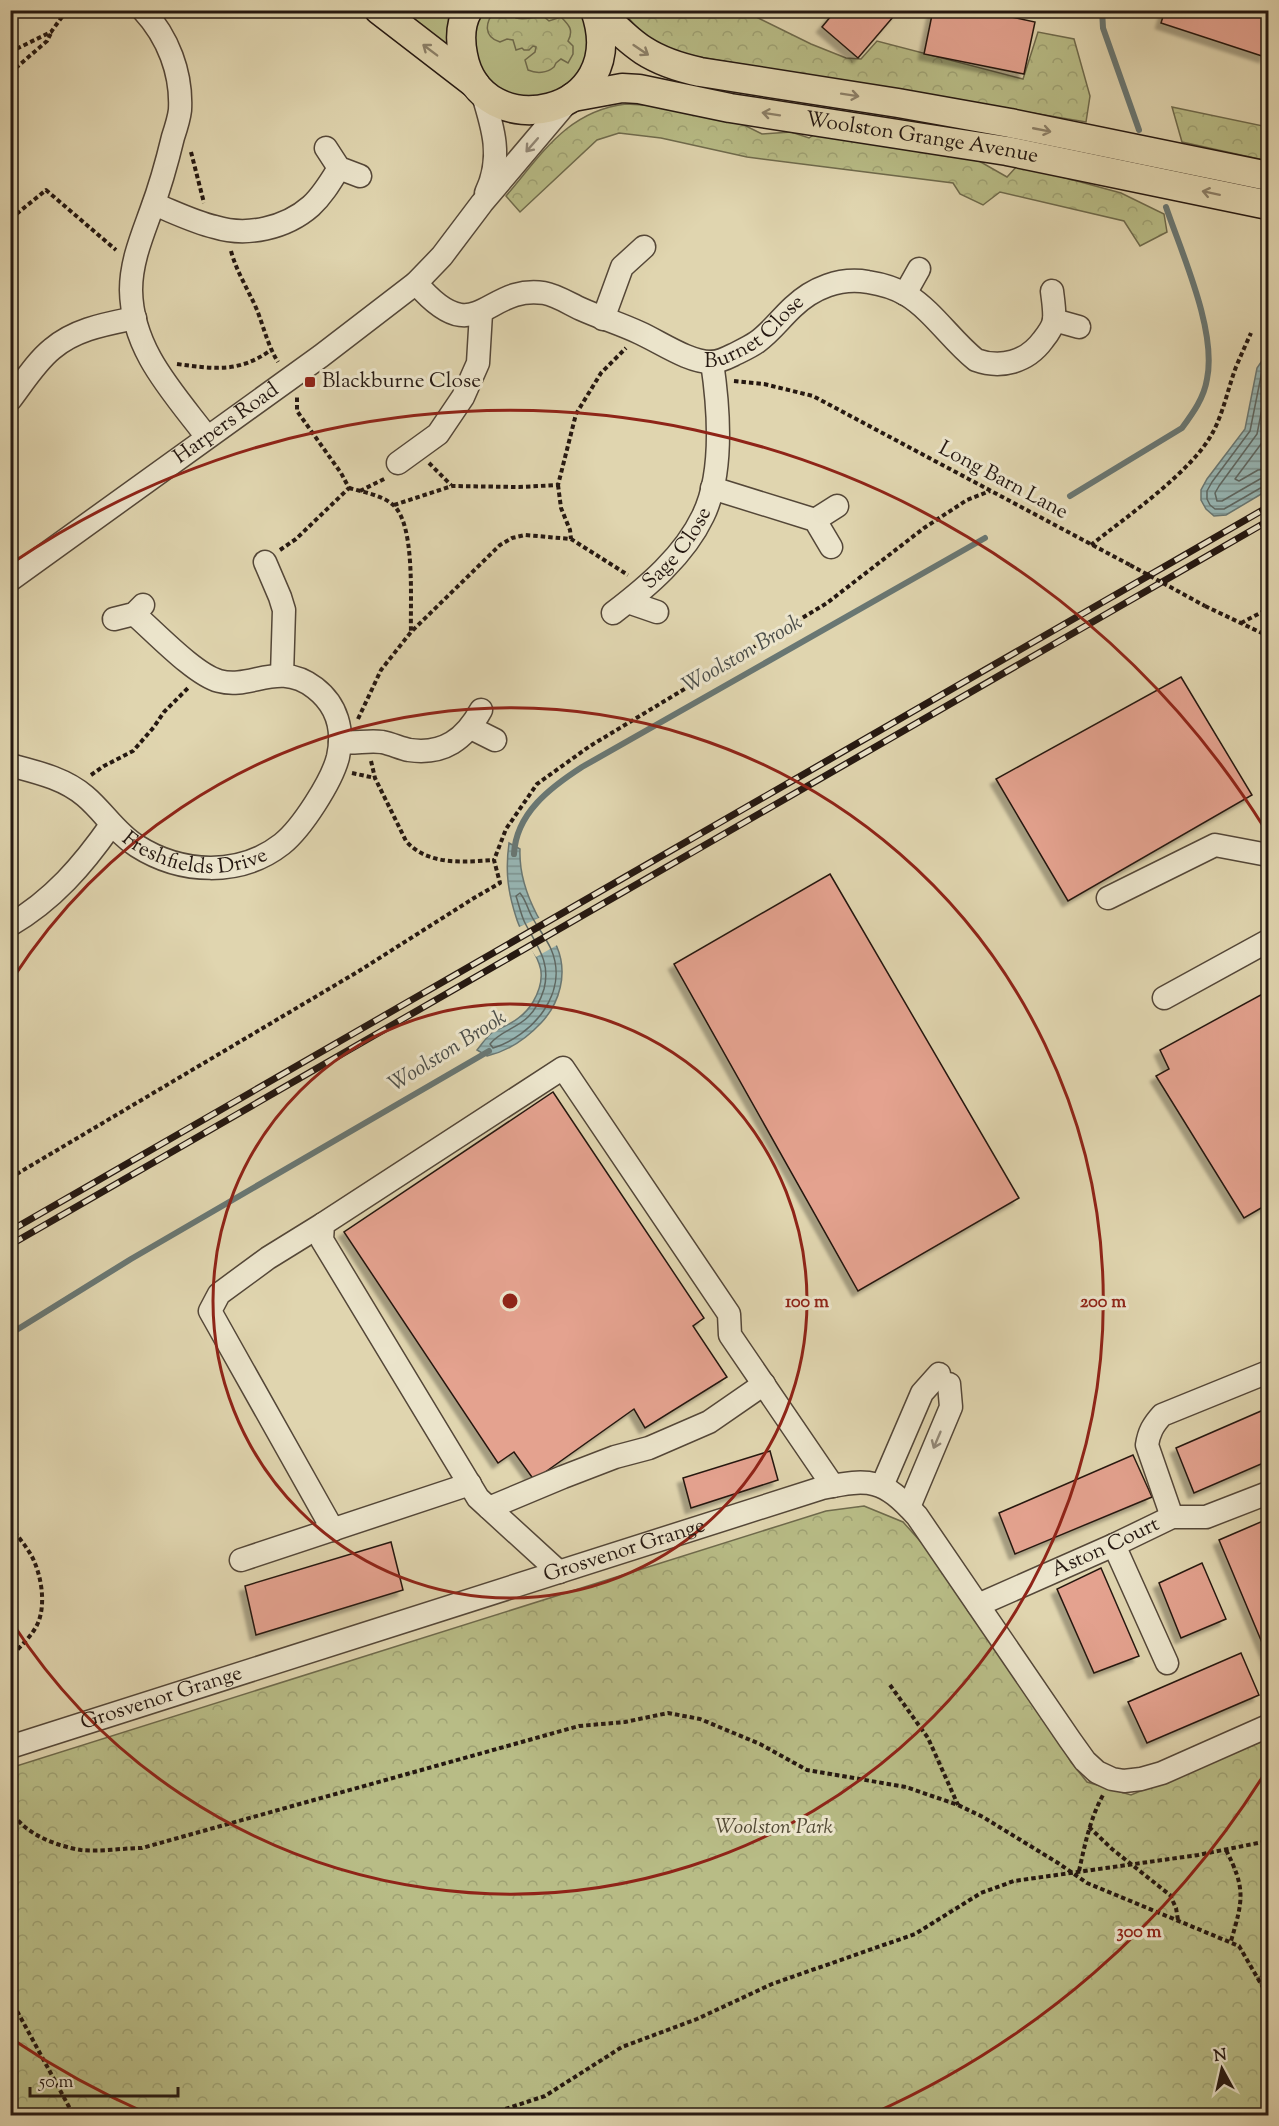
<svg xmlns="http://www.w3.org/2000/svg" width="1279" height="2126" font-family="'Sorts Mill Goudy',serif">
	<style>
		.grass { fill: #b8bc86; stroke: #6e6a4c; stroke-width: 1.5 }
		.forest { fill: url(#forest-crowns); stroke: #6e6a4c; stroke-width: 1.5 }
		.water { fill: url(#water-rules); stroke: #697773; stroke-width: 1.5 }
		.pier { fill: #e0d5af }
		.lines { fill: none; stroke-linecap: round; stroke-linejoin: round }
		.shore { stroke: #5e6762; stroke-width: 1.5 }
		.stream { stroke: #697773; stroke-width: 6 }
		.building { fill: #e4a28f; stroke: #251811; stroke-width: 1.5; filter: url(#shadow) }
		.minor-casing { stroke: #544738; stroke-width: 25 }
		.major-casing { stroke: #251811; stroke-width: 31 }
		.path { stroke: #251811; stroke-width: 4; stroke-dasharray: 4.5 3; stroke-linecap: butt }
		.minor { stroke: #ebe4cb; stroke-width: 22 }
		.major { stroke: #e0d5af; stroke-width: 28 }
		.rail-casing { stroke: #251811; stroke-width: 7 }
		.rail { stroke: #ebe4cb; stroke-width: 4.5; stroke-dasharray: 14; stroke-linecap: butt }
		.path-bridge { stroke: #251811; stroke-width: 4; stroke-dasharray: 4.5 3; stroke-linecap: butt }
		.oneway { stroke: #8c8068 }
		.oneway2 { stroke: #928877 }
		.ring { fill: none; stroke: #8f2418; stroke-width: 3 }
		.poi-dot { fill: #8f2418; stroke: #ebe4cb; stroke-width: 2 }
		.labels { text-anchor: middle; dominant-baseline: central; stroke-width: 6; stroke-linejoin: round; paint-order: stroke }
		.street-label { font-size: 21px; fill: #251811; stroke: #ebe4cb }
		.poi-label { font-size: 21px; fill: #251811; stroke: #ebe4cb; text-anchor: start }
		.park-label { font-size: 21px; font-style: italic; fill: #514934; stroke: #ebe4cb }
		.water-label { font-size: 22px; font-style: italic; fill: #4d4f4a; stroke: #ebe4cb }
		.centre { fill: #8f2418; stroke: #ebe4cb; stroke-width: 3 }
		.ring-label { font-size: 18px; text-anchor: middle; font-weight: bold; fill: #8f2418; stroke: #ebe4cb; stroke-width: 6; stroke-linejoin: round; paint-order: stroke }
	</style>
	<defs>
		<pattern id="forest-crowns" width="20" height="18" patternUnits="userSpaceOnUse" patternTransform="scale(1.5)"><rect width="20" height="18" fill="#b8bc86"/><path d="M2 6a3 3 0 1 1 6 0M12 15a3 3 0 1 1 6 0" fill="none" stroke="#9ea173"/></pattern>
		<pattern id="water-rules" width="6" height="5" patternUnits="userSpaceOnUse" patternTransform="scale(1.5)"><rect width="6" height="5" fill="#97b6b4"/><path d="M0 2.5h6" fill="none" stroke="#7b9391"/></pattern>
		<filter id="shadow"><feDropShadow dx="-5.5" dy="5.5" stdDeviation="1.5" flood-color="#0004"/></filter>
	</defs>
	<rect width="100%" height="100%" fill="#e0d5af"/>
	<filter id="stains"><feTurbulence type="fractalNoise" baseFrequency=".00333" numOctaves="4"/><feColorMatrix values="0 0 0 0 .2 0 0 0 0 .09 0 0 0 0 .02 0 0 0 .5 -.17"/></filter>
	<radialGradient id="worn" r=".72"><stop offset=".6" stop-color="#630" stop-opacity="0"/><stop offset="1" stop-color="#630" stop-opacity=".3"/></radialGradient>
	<g class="grass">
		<path d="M395 11H457L453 57Z"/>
		<path d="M481 11H581C586 20 586 31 587 42 589 73 557 101 526 98 501 95 476 72 473 47 472 35 477 21 481 11Z"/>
	</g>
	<g class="forest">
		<path d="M495 11C504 11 511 10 516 18 527 21 532 16 543 16L549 21 561 17C569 25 574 30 568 41L573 46V54L568 63 561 59 556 63 554 67C547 73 537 74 528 70L525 60 535 52 536 47 533 46 529 50H524L522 48 516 50 513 40 507 39 500 42C483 37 485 22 495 11Z"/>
		<path d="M623 11H744L811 44 846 58 861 59 877 41 1023 79 1038 32 1074 39 1090 96 1086 122 687 55C655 44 643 38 623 11Z"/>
		<path d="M626 104 661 106 744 125 762 134 791 132 809 138 818 132 979 161 1007 177 1018 165 1121 193 1164 214 1167 232 1140 246 1124 221 1000 192 983 205 960 194 953 183 747 157 661 138 619 133 597 140 520 212 506 196C542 154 567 111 626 104Z"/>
		<path d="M1172 107 1268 127V161L1182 142Z"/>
		<path d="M864 1506 903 1522 930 1552 1027 1688 1071 1762 1087 1782 1131 1795 1268 1739V1973L1257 1978 1268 1997V2115H11L10 1768 826 1511Z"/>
	</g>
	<g class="water">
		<path d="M1268 352V490L1226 515 1214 516 1206 509 1201 500V490L1207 479 1245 429 1257 368Z"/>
		<path d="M509 843 520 849C519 873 526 894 537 915 543 926 552 935 557 947 568 973 560 1003 541 1023 526 1039 508 1051 487 1056L477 1050C482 1044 487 1036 493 1032 496 1030 501 1028 505 1026 516 1021 527 1012 533 1002 555 964 527 950 517 920 508 893 505 872 509 843Z"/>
	</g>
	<path class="pier" d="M541 917 559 944 536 957 517 928Z"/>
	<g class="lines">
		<g class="shore">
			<path d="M1268 362 1262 371 1250 431 1212 482 1207 491V499L1210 505 1215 509H1224L1264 486 1268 485"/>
			<path d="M1268 378 1257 434 1219 486 1215 493 1217 501H1222L1260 479 1268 478"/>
			<path d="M1268 425 1264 440 1235 479 1239 481 1258 470 1268 469"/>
			<path d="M520 893C526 900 528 910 532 917 538 928 546 938 551 949 570 993 532 1036 493 1048L490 1044C499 1032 517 1028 528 1017 536 1009 541 999 544 989 551 962 537 946 525 923 521 915 519 905 516 896Z"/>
		</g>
		<g class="stream">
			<path d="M1102 10 1103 28 1139 130"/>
			<path d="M1070 496 1182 428C1193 413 1204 398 1207 379 1217 331 1182 254 1166 207"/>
			<path d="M514 854C516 813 551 787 582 767L985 538"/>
			<path d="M10 1334 131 1259 489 1051"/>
		</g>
	</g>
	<g class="building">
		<path d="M836 10H899L858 58 822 27Z"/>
		<path d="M933 10H979L1035 22 1024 74 924 54Z"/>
		<path d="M1165 10H1268V46L1265 57 1161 23Z"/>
		<path d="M1181 677 1252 795 1068 901 996 779Z"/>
		<path d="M830 874 1019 1198 858 1291 674 964Z"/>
		<path d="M1268 991V1204L1244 1218 1156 1076 1169 1069 1160 1050Z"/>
		<path d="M553 1092 704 1318 693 1326 727 1377 645 1428 634 1409 534 1480 514 1452 498 1463 344 1232Z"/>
		<path d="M1268 1408V1461L1194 1493 1176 1448Z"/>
		<path d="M770 1451 778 1480 691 1508 683 1478Z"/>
		<path d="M1133 1455 1152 1497 1015 1554 999 1513Z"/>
		<path d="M1263 1521 1268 1533V1657L1219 1540Z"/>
		<path d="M391 1542 403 1590 256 1635 245 1586Z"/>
		<path d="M1202 1563 1226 1619 1181 1638 1159 1583Z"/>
		<path d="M1101 1568 1139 1656 1094 1673 1057 1589Z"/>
		<path d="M1241 1653 1259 1695 1147 1743 1128 1702Z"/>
	</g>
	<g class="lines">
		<defs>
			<g id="minor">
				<path d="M143 10C168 37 182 73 180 110 179 119 176 128 173 137 167 162 160 187 151 211 142 236 131 262 131 290 132 350 172 391 207 437"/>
				<path d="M482 92C493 127 503 158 486 193"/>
				<path d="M326 148 339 168 360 176"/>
				<path d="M154 204C174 212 194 222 215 227 247 237 286 228 311 206 323 195 331 181 339 168"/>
				<path id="s1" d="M416 283C477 354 485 284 544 293 556 295 570 304 581 309 601 318 621 324 640 333 660 342 690 363 712 362 718 362 727 358 733 355 741 351 750 347 757 342 771 332 781 318 793 307 813 288 840 277 868 282 881 284 895 288 907 295 934 312 951 340 976 360 1001 369 1027 362 1043 340 1047 335 1053 327 1054 320 1055 311 1053 300 1052 291"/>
				<path d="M905 294 919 269"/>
				<path d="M603 319 622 267 644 247"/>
				<path d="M1054 320 1079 327"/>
				<path d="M10 400C23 383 36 362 52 349 75 329 106 324 135 318"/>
				<path d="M398 463 438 434 463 397 478 363 481 313"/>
				<path d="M712 488 815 520 831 547"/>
				<path d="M815 520 837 506"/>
				<path d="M265 562 280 597 284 610 282 675"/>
				<path id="s2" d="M10 580 321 356 416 283 442 256 482 203 569 100"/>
				<path d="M628 602 657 612"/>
				<path id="s3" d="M613 613C647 587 684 556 703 516 724 473 719 409 712 362"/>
				<path d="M114 619 134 614 143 605"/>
				<path d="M471 728 495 740"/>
				<path d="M340 742C354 744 368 740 382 742 392 744 400 748 409 750 444 755 465 739 481 710"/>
				<path id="s4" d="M10 765C36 772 64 778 85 796 104 812 116 833 137 846 181 874 240 877 282 844 302 828 332 781 338 757 344 730 337 705 315 688 278 660 252 690 219 681 195 675 154 631 134 614"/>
				<path d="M1108 898 1215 845 1268 855"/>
				<path d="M10 925C53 900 83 865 111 825"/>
				<path d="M1164 998 1268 941"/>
				<path d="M323 1224 268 1258 219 1294 210 1311 333 1530"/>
				<path d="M882 1486 922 1393 939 1374"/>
				<path d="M909 1507 951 1407 949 1384"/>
				<path d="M489 1508 563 1477 615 1457 649 1448 709 1422 764 1384"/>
				<path d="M1172 1517 1147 1445C1149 1432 1153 1425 1162 1415L1268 1372"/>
				<path d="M1114 1545 1167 1663"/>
				<path d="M241 1560 470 1484"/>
				<path d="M559 1572 478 1498 322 1240 323 1224 563 1068 729 1314 730 1335 833 1486"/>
				<path id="s5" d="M978 1605 1114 1545 1172 1517H1206L1268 1493"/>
				<path id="s6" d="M10 1747 822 1488C871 1478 883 1479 917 1516L1070 1740 1085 1761 1097 1772 1112 1779 1124 1781 1141 1779 1162 1773 1268 1726"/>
			</g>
			<g id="major">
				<path d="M379 10 475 84"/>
				<path d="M468 10C460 24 460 40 463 55 480 148 633 117 595 10"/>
				<path d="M598 10C633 46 650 61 700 72L898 103 1010 123 1268 176"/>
				<path id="s7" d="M573 97 622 88 639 89 730 108 1007 151 1268 205"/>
			</g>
		</defs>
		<use href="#minor" class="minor-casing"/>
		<use href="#major" class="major-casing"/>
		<g class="path">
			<path d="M10 52 51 32 67 10"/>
			<path d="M10 73 47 41 51 33"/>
			<path d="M191 152 204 203"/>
			<path d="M10 217 14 216 46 190 116 250"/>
			<path d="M10 235 14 216"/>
			<path d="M231 251C237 273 248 289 257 310 264 328 268 346 278 362"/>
			<path d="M177 364C214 369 239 373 271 350"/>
			<path d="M734 381 764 384 813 396 1130 565"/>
			<path d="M429 463 451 485"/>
			<path d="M558 485 561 508 570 530 571 539"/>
			<path d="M349 488C363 492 381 495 392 504 416 522 410 602 411 631"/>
			<path d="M360 491 386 478"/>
			<path d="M394 505 452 486 519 487 558 485 576 414 601 373 626 348"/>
			<path d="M1091 545C1126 517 1193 471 1213 432 1224 411 1228 388 1236 367 1241 355 1246 344 1251 333"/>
			<path d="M280 550 296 539 349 488 341 473 297 411V397"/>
			<path d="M1205 606 1268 636"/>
			<path d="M1241 623 1268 609"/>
			<path d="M358 719 381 670 411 632 500 545 512 538 525 535 571 539 628 575"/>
			<path d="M371 761 375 778 406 841C428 866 464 862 494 860"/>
			<path d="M352 773 375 778"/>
			<path d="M91 775 104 766 133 751 154 727 164 712 189 687"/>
			<path d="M10 1178 359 971 474 898 500 883 494 860 506 829 537 784 590 746 827 603 924 528 967 500 990 491"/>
			<path d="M10 1526C18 1537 29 1549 34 1561 42 1579 46 1607 37 1625 31 1637 20 1647 10 1657"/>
			<path d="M890 1685 928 1738 958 1805"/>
			<path d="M10 1808C21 1833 56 1846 81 1850 100 1852 123 1848 142 1848L579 1726 625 1722 668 1713 700 1719 760 1744 807 1770 906 1787 958 1805 983 1817 1058 1863 1087 1883 1239 1946 1268 1996"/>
			<path d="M1089 1827 1112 1849 1170 1895 1176 1908 1178 1920"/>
			<path d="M1226 1850C1246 1889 1243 1900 1231 1941"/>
			<path d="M1079 1871C1085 1844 1090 1819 1103 1795"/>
			<path d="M10 1998 74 2116"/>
			<path d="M484 2116 545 2096 622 2047 697 2019 772 1984 915 1934 981 1893 1014 1881 1198 1855 1268 1841"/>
		</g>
		<use href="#minor" class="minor"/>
		<use href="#major" class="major"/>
		<defs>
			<g id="rail">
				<path d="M10 1231 1268 507"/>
				<path d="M10 1245 1268 521"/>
			</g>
		</defs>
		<use href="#rail" class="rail-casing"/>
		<use href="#rail" class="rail"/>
		<path class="path-bridge" d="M1130 565 1205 606"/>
	</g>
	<defs><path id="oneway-shaft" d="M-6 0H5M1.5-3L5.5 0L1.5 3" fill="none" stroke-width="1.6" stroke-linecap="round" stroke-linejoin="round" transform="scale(1.5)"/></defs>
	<g class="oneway">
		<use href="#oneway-shaft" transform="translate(430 50) rotate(-143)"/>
		<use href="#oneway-shaft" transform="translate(641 50) rotate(34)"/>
		<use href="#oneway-shaft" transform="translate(850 95) rotate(9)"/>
		<use href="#oneway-shaft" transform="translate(771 114) rotate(-171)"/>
		<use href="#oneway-shaft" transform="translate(1042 130) rotate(11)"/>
		<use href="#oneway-shaft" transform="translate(1211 193) rotate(-168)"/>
	</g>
	<g class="oneway2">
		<use href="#oneway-shaft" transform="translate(532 145) rotate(131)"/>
		<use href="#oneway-shaft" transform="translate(937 1440) rotate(113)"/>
	</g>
	<g class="ring">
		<circle cx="510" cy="1301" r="297"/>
		<path d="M13 978A593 593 0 1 1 13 1624"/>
		<path d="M1265 1773A890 890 0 0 1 872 2114M148 2114A890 890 0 0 1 12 2039M12 563A890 890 0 0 1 1265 829"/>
	</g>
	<rect class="poi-dot" x="304" y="376" width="12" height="12" rx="3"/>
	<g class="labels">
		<g class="street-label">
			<text stroke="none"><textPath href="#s7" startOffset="354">Woolston Grange Avenue</textPath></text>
			<text stroke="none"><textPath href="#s1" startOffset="378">Burnet Close</textPath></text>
			<text stroke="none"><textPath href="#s2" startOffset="267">Harpers Road</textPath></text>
			<text transform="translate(1003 481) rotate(28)">Long Barn Lane</text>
			<text stroke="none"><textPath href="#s3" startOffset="92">Sage Close</textPath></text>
			<text stroke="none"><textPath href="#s4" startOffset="214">Freshfields Drive</textPath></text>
			<text stroke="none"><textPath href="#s5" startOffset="140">Aston Court</textPath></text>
			<text stroke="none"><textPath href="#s6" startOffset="645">Grosvenor Grange</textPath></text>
			<text stroke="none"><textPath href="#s6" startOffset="159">Grosvenor Grange</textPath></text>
		</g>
		<g class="poi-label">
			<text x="322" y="382">Blackburne Close</text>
		</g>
		<g class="park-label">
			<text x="774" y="1828">Woolston Park</text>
		</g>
		<g class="water-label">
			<text transform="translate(743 655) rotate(-30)">Woolston Brook</text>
			<text transform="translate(448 1052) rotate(-32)">Woolston Brook</text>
		</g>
	</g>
	<circle cx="510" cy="1301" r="9" class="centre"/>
	<g class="ring-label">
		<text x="807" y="1307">100 m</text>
		<text x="1103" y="1307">200 m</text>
		<text x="1139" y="1937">300 m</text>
	</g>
	<rect width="1279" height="2126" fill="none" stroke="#e0d5af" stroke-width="36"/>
	<rect x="12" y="12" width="1255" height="2102" fill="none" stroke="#251811" stroke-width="3"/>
	<rect x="18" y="18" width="1243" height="2090" fill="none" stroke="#251811" stroke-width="1.5"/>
	<g transform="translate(1222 2069) rotate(352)" stroke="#ebe4cb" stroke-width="4.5" paint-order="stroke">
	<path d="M0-4.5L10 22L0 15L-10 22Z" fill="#251811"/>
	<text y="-9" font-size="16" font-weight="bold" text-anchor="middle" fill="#251811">N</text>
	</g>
	<path d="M30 2087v9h148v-9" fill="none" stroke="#251811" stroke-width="3"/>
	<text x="39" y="2087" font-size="18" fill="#251811" stroke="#ebe4cb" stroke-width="4.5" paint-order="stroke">50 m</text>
	<rect width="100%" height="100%" filter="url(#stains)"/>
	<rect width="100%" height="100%" fill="url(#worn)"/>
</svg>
